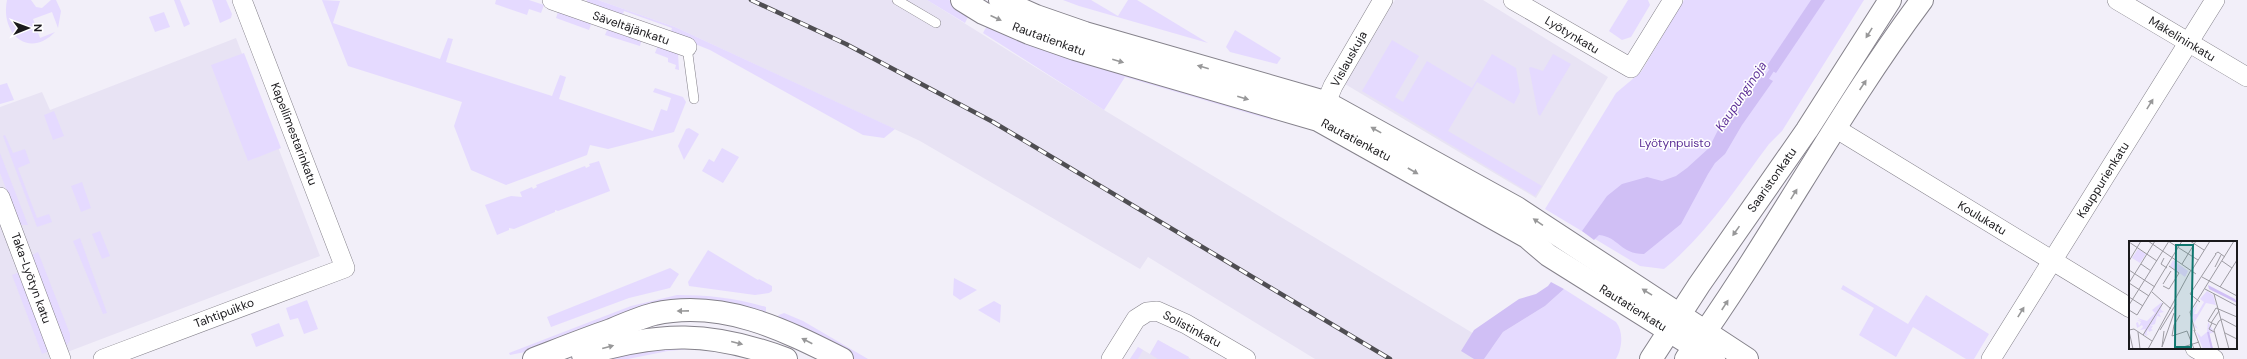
<svg xmlns="http://www.w3.org/2000/svg" width="2247" height="359" font-family="'DM Sans',sans-serif">
	<style>
		.built { fill: #e8e3f4 }
		.green { fill: #e5daff }
		.water { fill: #d0bff5 }
		.lines { fill: none; stroke-linecap: round; stroke-linejoin: round }
		.stream { stroke: #d0bff5; stroke-width: 5 }
		.lane-casing { stroke: #85828b; stroke-width: 10 }
		.street-casing { stroke: #85828b; stroke-width: 20 }
		.secondary-casing { stroke: #85828b; stroke-width: 24 }
		.primary-casing { stroke: #85828b; stroke-width: 24 }
		.lane { stroke: #fff; stroke-width: 9 }
		.street { stroke: #fff; stroke-width: 19 }
		.secondary { stroke: #fff; stroke-width: 22 }
		.primary { stroke: #fff; stroke-width: 22 }
		.rail-casing { stroke: #4f4e52; stroke-width: 4.5 }
		.rail { stroke: #fff; stroke-width: 3; stroke-dasharray: 9; stroke-linecap: butt }
		.oneway { fill: #989899 }
		.labels { text-anchor: middle; dominant-baseline: central; stroke-width: 3; stroke-linejoin: round; paint-order: stroke }
		.street-label { font-size: 12px; fill: #1b1a1d; stroke: #fff }
		.park-label { font-size: 12px; fill: #5a2d94; stroke: #fff }
		.water-label { font-size: 13px; font-style: italic; fill: #61359b; stroke: #fff }
		.inset-river { fill: none; stroke: #d0bff5; stroke-width: 2 }
		.inset-road { fill: none; stroke: #9c9aa1; stroke-width: 1 }
		.view { fill: #0f766e; fill-opacity: 0.15; stroke: #0f766e; stroke-width: 2 }
		.inset-edge { fill: none; stroke: #1b1a1d; stroke-width: 2 }
	</style>
	<rect width="100%" height="100%" fill="#f2eff9"/>
	<g class="built">
		<path d="M598 0H927L1104 110 1471 332 1506 359H1315L1148 257 1140 269 920 141 675 27Z"/>
		<path d="M1395 0H1483L1608 77 1536 198 1345 84Z"/>
		<path d="M236 38 320 256 49 359H0V107L42 92 50 110Z"/>
		<path d="M1158 340 1191 359H1130L1138 347 1150 354Z"/>
	</g>
	<g class="green">
		<path d="M7 0H31L36 7 42 8 51 0H56L61 11 58 28 52 12 33 19 40 38 55 32C29 59 0 34 7 0Z"/>
		<path d="M174 0H180L190 24 184 27Z"/>
		<path d="M212 0H226L232 14 231 18 220 23Z"/>
		<path d="M322 0 340 1 333 23 440 59 448 38 453 39 446 62 552 96 560 75 566 77 559 99 653 131 661 109 667 111 671 98 653 92 655 88 683 97 686 102 674 132 608 149 590 145 587 155 506 185 471 170 454 126 462 102 348 66Z"/>
		<path d="M496 0H529L544 5 541 13 529 9 527 15 495 4Z"/>
		<path d="M587 0H598L675 27 895 129 884 138 863 135 710 50 670 34 672 28 624 11 622 17 586 4Z"/>
		<path d="M927 0H949L970 13 965 23Z"/>
		<path d="M1063 0H1091L1118 16 1128 0H1137L1208 43 1079 6Z"/>
		<path d="M1628 0H1648L1650 5 1631 37 1622 40 1609 31Z"/>
		<path d="M1684 0H1864L1782 131 1769 144C1736 188 1707 234 1664 269L1640 266 1545 209 1616 93 1641 72Z"/>
		<path d="M559 9 592 22 589 30 556 18Z"/>
		<path d="M164 12 170 27 155 32 149 17Z"/>
		<path d="M989 22 1274 113 1272 120 1125 77 1104 110 983 33Z"/>
		<path d="M608 28 642 39 640 46 605 35Z"/>
		<path d="M1235 30 1281 58 1277 64 1230 52 1226 47Z"/>
		<path d="M1392 40 1419 56 1395 97 1403 102 1427 61 1472 88 1492 54 1516 68 1520 92 1514 104 1477 82 1448 131 1542 186 1535 196 1362 91Z"/>
		<path d="M658 45 678 54 679 70 675 69 676 65 668 62V58L655 53Z"/>
		<path d="M244 53 281 148 248 161 211 65Z"/>
		<path d="M1553 54 1571 64 1540 116 1538 114 1529 68 1531 67 1543 71Z"/>
		<path d="M7 83 14 100 0 104V85Z"/>
		<path d="M54 111 64 136 53 140 44 115Z"/>
		<path d="M689 128 699 134 684 160 678 146 686 129Z"/>
		<path d="M5 135 13 153 25 149 30 163 18 168 37 218 49 214 52 222 37 227 3 136Z"/>
		<path d="M722 148 739 157 723 183 702 171 709 159 714 162Z"/>
		<path d="M0 153 28 225H20L0 173Z"/>
		<path d="M599 161 610 191 558 211 555 210V212L514 229 509 228V230L497 235 485 205 511 196 522 197 520 192 532 187 533 189 537 187 536 185 585 166 586 168 590 166 589 164Z"/>
		<path d="M82 182 91 208 81 212 71 186Z"/>
		<path d="M100 231 110 256 102 259 92 234Z"/>
		<path d="M80 238 107 313 103 314 73 241Z"/>
		<path d="M708 250 758 280 759 279 772 286V291L769 293 755 295 689 286 688 282Z"/>
		<path d="M38 252 70 334V341L66 346 32 255Z"/>
		<path d="M670 268 679 274 670 288 629 298 551 327 547 317Z"/>
		<path d="M20 272 50 351 42 354 12 275Z"/>
		<path d="M954 278 977 290 960 300 953 295Z"/>
		<path d="M1843 285 1908 324 1926 295 1989 334 1974 359H1966L1913 327 1896 357 1859 335 1874 308 1841 289Z"/>
		<path d="M1564 289 1616 322C1624 332 1622 349 1616 359H1484L1503 332 1545 306Z"/>
		<path d="M677 295C707 295 736 298 766 307V316L713 304 550 347 510 355 509 353 631 306Z"/>
		<path d="M307 300 318 329 304 334 298 318 290 320 286 308Z"/>
		<path d="M994 301 1001 305 1000 323 978 310Z"/>
		<path d="M784 313 803 321 868 359H853L828 344 775 319 779 315Z"/>
		<path d="M279 323 284 336 256 347 251 334Z"/>
		<path d="M1158 340 1189 357 1188 359H1158L1150 354Z"/>
		<path d="M667 343 724 352 690 349 668 351 628 359H592Z"/>
		<path d="M1138 347 1143 350 1138 359H1130Z"/>
	</g>
	<g class="water">
		<path d="M1811 0H1825L1776 73 1766 67Z"/>
		<path d="M1762 75 1773 81 1742 125 1725 154 1715 163 1708 174 1681 224 1644 254C1620 254 1619 237 1599 235L1594 240 1582 231 1607 196 1622 184 1647 177 1662 181 1676 176 1687 168 1709 148 1720 126 1741 100 1750 94Z"/>
		<path d="M1551 282 1564 289 1545 306 1503 332 1484 359H1474L1461 351 1474 330 1519 299 1536 294 1548 286Z"/>
	</g>
	<g class="lines">
		<path class="stream" d="M1764 82 1775 65"/>
		<defs>
			<g id="lane">
				<path d="M897 0 936 23"/>
				<path d="M687 47 694 99"/>
			</g>
			<g id="street">
				<path d="M552 0 687 47"/>
				<path d="M1513 0 1631 68 1673 0"/>
				<path d="M2117 0 2247 77"/>
				<path d="M1320 117 1333 86 1383 0"/>
				<path d="M1835 128 2130 308"/>
				<path d="M0 197 61 359"/>
				<path d="M2195 348 2214 359"/>
				<path d="M103 359 345 268 242 0"/>
				<path d="M1111 359 1136 319 1147 312 1157 311 1186 324 1246 359"/>
				<path d="M1991 359 2215 0"/>
			</g>
			<g id="secondary">
				<path d="M962 0 983 13 1029 33 1075 49 1318 120 1527 237 1548 255 1714 359"/>
				<path d="M1000 0 1036 16 1085 33 1325 102 1517 208 1747 359"/>
				<path d="M583 355C659 331 711 331 786 359"/>
				<path d="M534 359C560 349 585 339 611 330 625 324 639 318 654 314 722 299 783 329 842 359"/>
			</g>
			<g id="primary">
				<path d="M1651 359 1699 285 1807 130 1890 0"/>
				<path d="M1686 359C1770 243 1836 115 1922 0"/>
			</g>
		</defs>
		<use href="#lane" class="lane-casing"/>
		<use href="#street" class="street-casing"/>
		<use href="#secondary" class="secondary-casing"/>
		<use href="#primary" class="primary-casing"/>
		<use href="#lane" class="lane"/>
		<use href="#street" class="street"/>
		<use href="#secondary" class="secondary"/>
		<use href="#primary" class="primary"/>
		<defs>
			<path id="rail" d="M751 0 846 44 993 122 1390 359"/>
		</defs>
		<use href="#rail" class="rail-casing"/>
		<use href="#rail" class="rail"/>
	</g>
	<defs><path id="oneway-solid" d="M-6-.8H1V-3.2L6.5 0L1 3.2V.8H-6Z"/></defs>
	<g class="oneway">
		<use href="#oneway-solid" transform="translate(996 18) rotate(24)"/>
		<use href="#oneway-solid" transform="translate(1869 33) rotate(122)"/>
		<use href="#oneway-solid" transform="translate(1118 61) rotate(16)"/>
		<use href="#oneway-solid" transform="translate(1203 67) rotate(-164)"/>
		<use href="#oneway-solid" transform="translate(1863 85) rotate(-56)"/>
		<use href="#oneway-solid" transform="translate(1243 98) rotate(16)"/>
		<use href="#oneway-solid" transform="translate(2150 104) rotate(-58)"/>
		<use href="#oneway-solid" transform="translate(1376 130) rotate(-151)"/>
		<use href="#oneway-solid" transform="translate(1413 171) rotate(30)"/>
		<use href="#oneway-solid" transform="translate(1794 194) rotate(-58)"/>
		<use href="#oneway-solid" transform="translate(1538 222) rotate(-146)"/>
		<use href="#oneway-solid" transform="translate(1736 231) rotate(125)"/>
		<use href="#oneway-solid" transform="translate(1647 292) rotate(-148)"/>
		<use href="#oneway-solid" transform="translate(1725 305) rotate(-57)"/>
		<use href="#oneway-solid" transform="translate(683 311) rotate(179)"/>
		<use href="#oneway-solid" transform="translate(2021 312) rotate(-58)"/>
		<use href="#oneway-solid" transform="translate(807 341) rotate(-153)"/>
		<use href="#oneway-solid" transform="translate(737 343) rotate(14)"/>
		<use href="#oneway-solid" transform="translate(608 347) rotate(-15)"/>
	</g>
	<g class="labels">
		<g class="street-label">
			<text transform="translate(631 28) rotate(19)">Säveltäjänkatu</text>
			<text transform="translate(1572 35) rotate(31)">Lyötynkatu</text>
			<text transform="translate(1049 39) rotate(20)">Rautatienkatu</text>
			<text transform="translate(2182 39) rotate(31)">Mäkelininkatu</text>
			<text transform="translate(1349 59) rotate(-61)">Vislauskuja</text>
			<text transform="translate(294 134) rotate(69)">Kapellimestarinkatu</text>
			<text transform="translate(1356 140) rotate(28)">Rautatienkatu</text>
			<text transform="translate(1772 180) rotate(-55)">Saaristonkatu</text>
			<text transform="translate(2103 180) rotate(-58)">Kauppurienkatu</text>
			<text transform="translate(1982 218) rotate(31)">Koulukatu</text>
			<text transform="translate(31 278) rotate(70)">Taka-Lyötyn katu</text>
			<text transform="translate(1633 308) rotate(32)">Rautatienkatu</text>
			<text transform="translate(224 313) rotate(-21)">Tahtipuikko</text>
			<text transform="translate(1192 329) rotate(28)">Solistinkatu</text>
		</g>
		<g class="park-label">
			<text x="1675" y="143">Lyötynpuisto</text>
		</g>
		<g class="water-label">
			<text transform="translate(1741 96) rotate(-56)">Kaupunginoja</text>
		</g>
	</g>
	<g transform="translate(2129 241)">
		<rect width="108" height="108" fill="#f2eff9"/>
		<path d="M9 8 17 13 11 22 3 17ZM44 19 59 30 56 36 41 25ZM78 50 84 54 87 64 77 62 65 82 69 88 66 86 62 71 70 61 64 72 68 67 65 73H68L75 61 71 58ZM33 61 32 69 35 71 30 72 32 76 28 75 26 83 21 85H24L22 88 24 89 20 91 19 88 17 94 21 92 17 95 15 93 16 88 11 89 14 86 13 84 8 87 7 82 9 81 10 85 12 81 8 79 13 80 8 77 18 80 26 72 23 69ZM79 81 85 91 80 93 84 108H74L67 90 72 96 78 91Z" fill="#e5daff"/>
		<path d="M79 44 106 58 108 62 80 48Z" fill="#d0bff5"/>
		<path class="inset-river" d="M79 91 83 108"/>
		<path class="inset-road" d="M19 0 67 33M39 0 69 19M61 0 75 9M0 1 28 20M86 13 89 11 96 16M35 17 32 23 38 27M0 20 12 0M93 20 103 27M12 23 22 30M53 23 67 0M86 26 92 14M0 29 26 46M63 29 81 0M73 36 108 55M0 42 26 0M0 42 20 55M34 43 42 30M34 45 40 48 50 32 40 25M91 46 108 19M76 48 108 65M23 51 42 68M85 53 100 108M0 56 14 65M71 61 61 53 87 13M0 64 40 0M0 69 8 74 53 0M51 74 45 84 43 95 58 90 65 108M82 82 90 70M83 82 80 88 85 91M87 84 79 80 87 67 108 76M0 89 5 88 23 100M31 89 47 63M65 89 72 108M0 90 4 108M66 90 61 71 105 0M9 91 11 108M96 92 108 98M14 94 34 62M33 106 45 72M33 106 35 90M19 108 62 29M48 108 70 101M90 108 85 89 90 80 93 78 108 86"/>
		<path class="view" d="M47 4H64L62 106H46Z"/>
		<rect width="108" height="108" class="inset-edge"/>
	</g>
	<g transform="translate(28 28) rotate(89)" stroke="#ffffff" stroke-width="3" paint-order="stroke">
	<path d="M0-3L7 15L0 10L-7 15Z" fill="#1b1a1d"/>
	<text y="-6" font-size="11" font-weight="bold" text-anchor="middle" fill="#1b1a1d">N</text>
	</g>
</svg>
